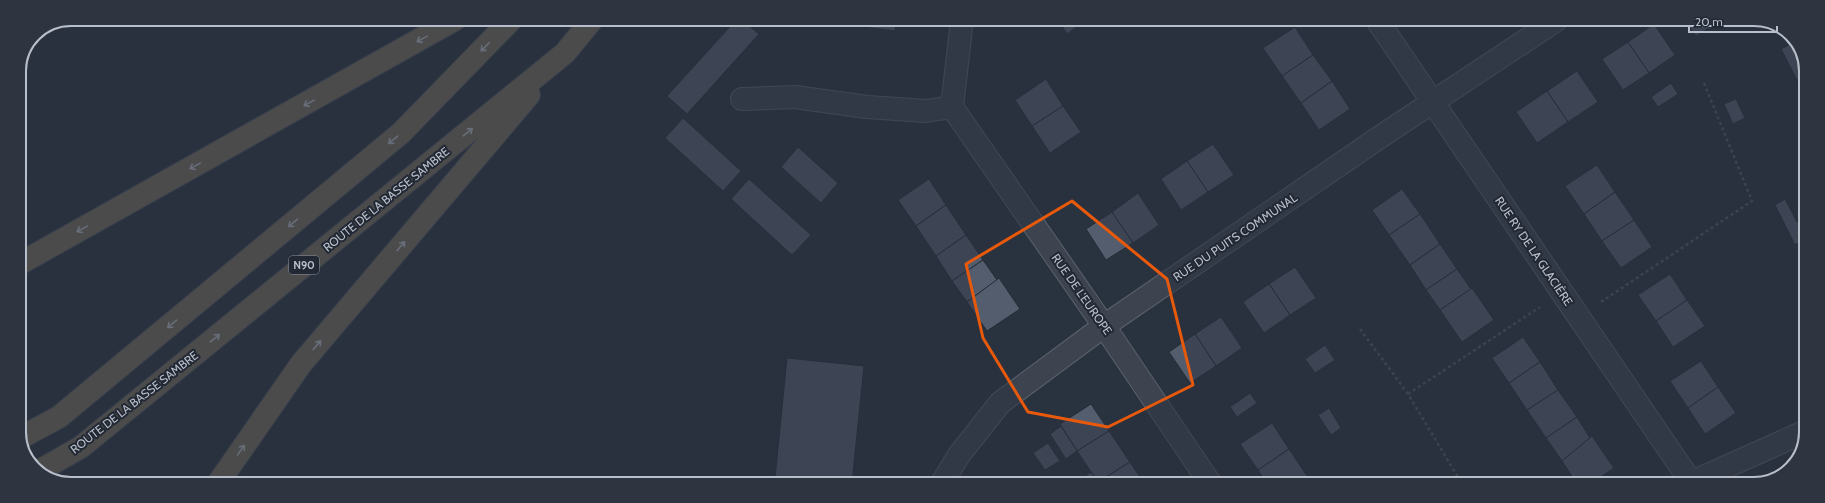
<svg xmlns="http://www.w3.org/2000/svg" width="1825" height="503" font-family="Cabin,sans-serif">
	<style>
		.building { fill: #545d6d; stroke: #242b36 }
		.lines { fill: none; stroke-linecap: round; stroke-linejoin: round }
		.street-casing { stroke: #5b626d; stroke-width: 24 }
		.highway-casing { stroke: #484f5a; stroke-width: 24 }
		.path { stroke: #4b5c5f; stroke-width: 2.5; stroke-dasharray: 3 3; stroke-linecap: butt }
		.street { stroke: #3d444f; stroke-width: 22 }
		.highway { stroke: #746b5b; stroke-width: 22 }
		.oneway { stroke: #b2b7bf }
		.marked { fill: none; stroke: #e8590c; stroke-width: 3; stroke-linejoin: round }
		.labels { text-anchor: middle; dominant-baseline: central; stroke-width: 4; stroke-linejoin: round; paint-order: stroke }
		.shield { fill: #222934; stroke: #8c929d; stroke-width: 1 }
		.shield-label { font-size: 11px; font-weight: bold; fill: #b9bfca }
		.street-label { font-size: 12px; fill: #b9bfca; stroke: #222934 }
		.rim { fill: none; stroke: #b9bfca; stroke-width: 2 }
	</style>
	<rect width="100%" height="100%" fill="#29323f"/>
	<g class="building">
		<path d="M736 20H742L759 34 687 114 667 96Z"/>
		<path d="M832 20H896L895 31 832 23Z"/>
		<path d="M1058 20H1086L1067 34Z"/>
		<path d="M1460 20H1476L1465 28Z"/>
		<path d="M1685 21H1720L1696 36Z"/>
		<path d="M1654 24 1675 55 1649 73 1628 42Z"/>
		<path d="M1295 27 1313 55 1282 76 1263 48Z"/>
		<path d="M1628 42 1649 73 1623 90 1602 59Z"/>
		<path d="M1795 42 1806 67V76L1797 80 1781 49Z"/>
		<path d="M1313 55 1332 81 1301 103 1282 76Z"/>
		<path d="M1577 71 1598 102 1568 122 1547 91Z"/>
		<path d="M1806 76V97L1797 80Z"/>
		<path d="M1046 79 1063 106 1032 126 1015 100Z"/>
		<path d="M1332 81 1350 109 1319 130 1301 103Z"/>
		<path d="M1671 83 1678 94 1658 107 1651 97Z"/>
		<path d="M1547 91 1568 122 1537 143 1516 112Z"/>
		<path d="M1736 99 1745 118 1733 124 1724 104Z"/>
		<path d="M1063 106 1081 132 1050 153 1032 126Z"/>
		<path d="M683 118 741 171 723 191 665 138Z"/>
		<path d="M1213 144 1234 175 1208 192 1187 161Z"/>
		<path d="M798 147 838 183 821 203 781 167Z"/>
		<path d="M1187 161 1208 192 1181 210 1161 179Z"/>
		<path d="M1597 165 1615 192 1584 214 1565 186Z"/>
		<path d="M749 179 811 235 792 255 731 199Z"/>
		<path d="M929 179 946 205 916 226 898 200Z"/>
		<path d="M1402 189 1420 214 1389 235 1372 210Z"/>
		<path d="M1615 192 1634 220 1602 241 1584 214Z"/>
		<path d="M1138 193 1159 225 1133 243 1112 212Z"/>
		<path d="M1785 199 1797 222 1800 221 1805 231V239L1795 245 1775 205Z"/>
		<path d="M946 205 966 235 936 256 916 226Z"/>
		<path d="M1112 212 1133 243 1106 260 1086 229Z"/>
		<path d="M1420 214 1440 244 1410 265 1389 235Z"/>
		<path d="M1634 220 1652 247 1621 268 1602 241Z"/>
		<path d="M966 235 983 260 952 281 936 256Z"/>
		<path d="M1440 244 1457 269 1426 290 1410 265Z"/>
		<path d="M983 260 997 280 967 302 952 281Z"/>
		<path d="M1295 267 1316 298 1290 315 1269 284Z"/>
		<path d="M1457 269 1471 289 1440 310 1426 290Z"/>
		<path d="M1670 274 1687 300 1656 321 1638 295Z"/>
		<path d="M999 278 1020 309 987 331 967 302Z"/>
		<path d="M1269 284 1290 315 1264 333 1243 302Z"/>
		<path d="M1472 288 1494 320 1462 342 1440 310Z"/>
		<path d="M1687 300 1705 326 1673 347 1656 321Z"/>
		<path d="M1221 317 1242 348 1216 366 1195 334Z"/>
		<path d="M1195 334 1216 366 1190 383 1169 352Z"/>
		<path d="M1523 337 1540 362 1509 383 1492 358Z"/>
		<path d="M1325 345 1335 360 1315 373 1305 359Z"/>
		<path d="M787 358 864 366 852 483H828L775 478Z"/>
		<path d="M1701 361 1718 387 1688 408 1670 381Z"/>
		<path d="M1540 362 1558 390 1527 410 1509 383Z"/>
		<path d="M1718 387 1736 413 1705 434 1688 408Z"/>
		<path d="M1558 390 1577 417 1546 438 1527 410Z"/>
		<path d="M1250 393 1257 403 1237 417 1230 407Z"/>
		<path d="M1091 404 1109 431 1077 451 1060 424Z"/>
		<path d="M1329 408 1341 428 1331 435 1318 415Z"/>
		<path d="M1577 417 1590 438 1562 461 1546 438Z"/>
		<path d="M1272 423 1289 449 1258 470 1240 444Z"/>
		<path d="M1061 426 1077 451 1066 459 1050 434Z"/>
		<path d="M1109 431 1130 462 1098 482 1077 451Z"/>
		<path d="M1592 436 1614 468 1590 484H1577L1562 461Z"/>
		<path d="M1048 443 1060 461 1045 470 1033 453Z"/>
		<path d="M1289 449 1309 479 1302 484H1267L1258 470Z"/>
		<path d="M1130 462 1144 483H1099L1098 482Z"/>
		<path d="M1091 472 1099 483H1087L1083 478Z"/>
	</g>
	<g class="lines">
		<defs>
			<g id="street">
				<path d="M1377 20 1691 482"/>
				<path d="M742 99 795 97 867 107 926 111 952 107 962 20"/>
				<path d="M952 107 1104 326 1210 483"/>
				<path d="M942 483 959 455 1000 403 1104 326 1380 137 1555 21"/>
				<path d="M1688 484 1804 432"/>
			</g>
			<g id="highway">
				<path d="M19 264 456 19"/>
				<path d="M20 438 59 417 401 133 512 19"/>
				<path d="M39 471 81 447 565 53 592 20"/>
				<path d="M219 482 301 364 529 95"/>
			</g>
		</defs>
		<use href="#street" class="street-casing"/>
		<use href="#highway" class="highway-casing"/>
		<g class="path">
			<path d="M1601 302 1752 201 1704 83"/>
			<path d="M1360 329 1408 394 1462 484"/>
			<path d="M1408 394 1540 307"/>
		</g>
		<use href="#street" class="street"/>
		<use href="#highway" class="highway"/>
	</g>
	<defs><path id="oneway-shaft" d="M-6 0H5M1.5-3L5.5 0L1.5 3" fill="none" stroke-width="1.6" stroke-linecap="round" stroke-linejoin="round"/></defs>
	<g class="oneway">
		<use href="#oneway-shaft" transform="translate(422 39) rotate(151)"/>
		<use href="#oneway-shaft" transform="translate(485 47) rotate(134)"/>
		<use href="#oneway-shaft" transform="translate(309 103) rotate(151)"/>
		<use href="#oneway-shaft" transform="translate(468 132) rotate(-39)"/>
		<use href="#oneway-shaft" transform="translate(393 140) rotate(140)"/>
		<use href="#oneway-shaft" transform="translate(195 166) rotate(151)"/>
		<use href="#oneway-shaft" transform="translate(293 223) rotate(140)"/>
		<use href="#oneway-shaft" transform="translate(82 229) rotate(151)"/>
		<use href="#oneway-shaft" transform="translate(401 246) rotate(-50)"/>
		<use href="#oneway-shaft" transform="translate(172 324) rotate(140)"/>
		<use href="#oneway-shaft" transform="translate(215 338) rotate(-39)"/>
		<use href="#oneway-shaft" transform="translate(317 345) rotate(-50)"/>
		<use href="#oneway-shaft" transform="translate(241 450) rotate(-55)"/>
	</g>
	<path d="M0 0H1825V503H0ZM1072 201 1167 279 1193 385 1108 427 1028 412 983 338 966 264Z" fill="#29323f" fill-opacity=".55" fill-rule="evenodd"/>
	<path class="marked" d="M1072 201 1167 279 1193 385 1108 427 1028 412 983 338 966 264Z"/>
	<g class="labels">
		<rect class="shield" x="289" y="256" width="30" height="18" rx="3"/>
		<g class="shield-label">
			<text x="304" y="265">N90</text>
		</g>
		<g class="street-label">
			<text transform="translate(386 199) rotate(-39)">ROUTE DE LA BASSE SAMBRE</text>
			<text transform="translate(1235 237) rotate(-34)">RUE DU PUITS COMMUNAL</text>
			<text transform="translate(1534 251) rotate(56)">RUE RY DE LA GLACIÈRE</text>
			<text transform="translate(1082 294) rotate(55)">RUE DE L'EUROPE</text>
			<text transform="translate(134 402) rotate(-38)">ROUTE DE LA BASSE SAMBRE</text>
		</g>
	</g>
	<path d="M0 0H1825V503H0ZM71 26H1754A45 45 0 0 1 1799 71V432A45 45 0 0 1 1754 477H71A45 45 0 0 1 26 432V71A45 45 0 0 1 71 26Z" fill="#2e3540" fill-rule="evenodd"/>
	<path class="rim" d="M71 26H1754A45 45 0 0 1 1799 71V432A45 45 0 0 1 1754 477H71A45 45 0 0 1 26 432V71A45 45 0 0 1 71 26Z"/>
	<path d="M1689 26v6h88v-6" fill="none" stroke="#b9bfca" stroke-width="2"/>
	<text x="1695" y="26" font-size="12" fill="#b9bfca" stroke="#222934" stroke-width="3" paint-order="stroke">20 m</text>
</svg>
